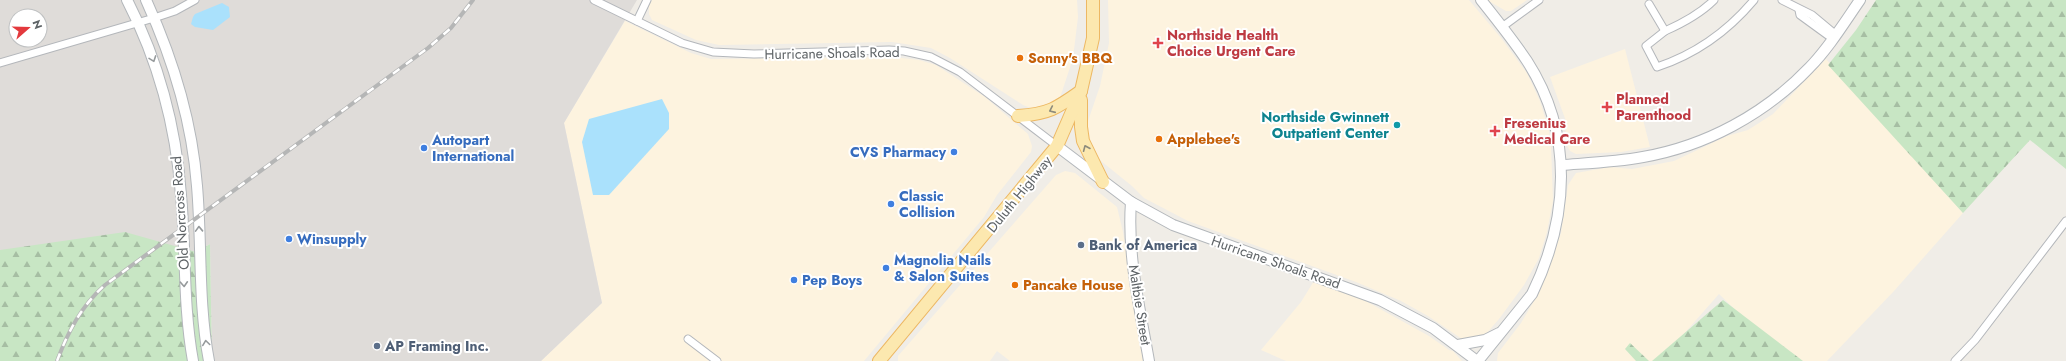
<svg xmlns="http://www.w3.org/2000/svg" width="2066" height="361" font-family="Jost,sans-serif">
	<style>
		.commercial { fill: #fdf3df }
		.industrial { fill: #dfdcd9; fill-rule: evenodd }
		.forest { fill: url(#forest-firs) }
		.water { fill: #aae1fc }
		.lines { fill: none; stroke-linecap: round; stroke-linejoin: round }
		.street-casing { stroke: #b4b7bb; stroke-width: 9 }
		.secondary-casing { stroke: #b3b7bb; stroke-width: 12 }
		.primary-casing { stroke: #edb863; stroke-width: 14 }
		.street { stroke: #fff; stroke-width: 7 }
		.secondary { stroke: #fff; stroke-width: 10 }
		.primary { stroke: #fce8af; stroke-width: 12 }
		.rail-casing { stroke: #b5b6b6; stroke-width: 4 }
		.rail { stroke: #fff; stroke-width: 2.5; stroke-dasharray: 8; stroke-linecap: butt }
		.oneway { stroke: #969a9c }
		.oneway2 { stroke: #8d8b7c }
		.health-dot { fill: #e0444e; stroke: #fff; stroke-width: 1.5 }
		.food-dot { fill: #e8710a; stroke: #fff; stroke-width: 1.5 }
		.culture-dot { fill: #0f9aa8; stroke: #fff; stroke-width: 1.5 }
		.shop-dot { fill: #3f7fe0; stroke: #fff; stroke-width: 1.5 }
		.service-dot { fill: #5c6f8a; stroke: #fff; stroke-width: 1.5 }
		.labels { text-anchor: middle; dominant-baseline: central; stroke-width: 4; stroke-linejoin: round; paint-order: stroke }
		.health-label { font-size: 14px; font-weight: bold; fill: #be3a42; stroke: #fff; text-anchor: start }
		.street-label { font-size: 14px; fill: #5e6366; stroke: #fff }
		.food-label { font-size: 14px; font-weight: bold; fill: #c56008; stroke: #fff; text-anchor: start }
		.culture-label { font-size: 14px; font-weight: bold; fill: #0d838f; stroke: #fff; text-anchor: end }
		.shop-label { font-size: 14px; font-weight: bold; fill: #366cbe; stroke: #fff; text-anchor: start }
		.service-label { font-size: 14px; font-weight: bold; fill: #4e5e75; stroke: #fff; text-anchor: start }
	</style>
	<defs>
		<pattern id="forest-firs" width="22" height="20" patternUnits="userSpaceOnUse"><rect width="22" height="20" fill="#c8e6c4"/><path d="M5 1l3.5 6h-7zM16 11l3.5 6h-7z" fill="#a6bea3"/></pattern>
	</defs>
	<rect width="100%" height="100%" fill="#f0ede7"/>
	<g class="commercial">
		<path d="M652 0H1077L1078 17 1073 58 1060 98 1051 106 1033 109 1023 105 950 58 931 48 892 42 719 45 696 40 652 20 649 14V6Z"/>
		<path d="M1108 0H1469L1501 38 1527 73 1540 101 1549 131 1551 146 1553 201 1547 232 1539 258 1524 285 1499 319 1486 334 1475 339H1462L1428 316 1401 301 1356 282 1188 221 1144 198 1132 186 1101 161 1094 152 1088 136V121L1100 86 1109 43Z"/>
		<path d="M1487 0H1527L1511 11H1506Z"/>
		<path d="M625 21 691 53 711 59 893 57 919 60 936 65 985 97 1028 134 1032 146 1031 152 997 195 984 217 864 361H541L602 303 564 123Z"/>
		<path d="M1625 49 1650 147 1621 152 1576 154 1570 151 1564 140 1567 124 1550 77Z"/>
		<path d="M1826 59 1963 213 1894 291 1827 361H1788L1719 294 1660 361H1497L1498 353 1521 323 1541 289 1561 233 1568 185 1576 173 1610 167 1632 169 1674 161 1727 136 1748 130 1773 114Z"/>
		<path d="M1065 171 1075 173 1117 207 1123 232 1143 361H1010L997 351 990 361H898V356L1056 175Z"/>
		<path d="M1314 281 1362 299 1429 336 1449 350 1453 351 1462 361H1286L1261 350 1301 302Z"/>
	</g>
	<path class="industrial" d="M0 0H637L564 123 602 303 541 361H212L210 244 3 361H0ZM16 16H40V40H16Z"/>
	<g class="forest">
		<path d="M1876 0H2066V169L2030 140 1963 213 1828 65 1856 30Z"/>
		<path d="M125 232 196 252 210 244 212 361H0V250Z"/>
		<path d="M1723 300 1803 361H1652Z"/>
		<path d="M1630 343 1649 361H1636L1625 349Z"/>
	</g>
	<g class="water">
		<path d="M222 3 229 7 230 17 213 30 195 27 191 24 193 17 195 14Z"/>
		<path d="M662 99 669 113V129L609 195H593L582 142 589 119Z"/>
	</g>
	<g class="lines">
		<defs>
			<g id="street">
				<path d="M594 0 682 43 713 52 754 54 889 50 904 51 931 57 960 72 1057 146"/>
				<path d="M1782 0 1812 15 1836 35"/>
				<path d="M1649 4 1665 31C1683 23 1700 14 1714 0"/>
				<path d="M1799 10 1800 15 1833 39"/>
				<path d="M637 21 647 0"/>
				<path d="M1502 27 1539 0"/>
				<path d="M1665 31 1646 46 1657 67C1696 54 1728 31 1754 0"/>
				<path d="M0 63 154 18 175 11 195 0"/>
				<path d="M688 339 717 361"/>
				<path d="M1955 361 1975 340 2066 221"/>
			</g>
			<g id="secondary">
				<path d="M127 0C158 60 176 127 181 195 186 250 183 306 193 361"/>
				<path d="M146 0C173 59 192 121 197 186 202 244 198 303 209 361"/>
				<path d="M1057 146 1131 202 1173 225 1380 300 1433 328 1477 361"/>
				<path d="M1562 165C1589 163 1616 162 1643 157 1706 146 1765 114 1809 68 1829 48 1844 23 1860 0"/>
				<path d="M1131 202C1127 255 1140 309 1149 361"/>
				<path d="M1458 345 1485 340 1499 333"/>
				<path d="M1478 361 1532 294C1569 218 1574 134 1527 61 1513 40 1497 20 1481 0"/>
			</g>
			<g id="primary">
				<path d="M1081 100V127L1083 141 1103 182"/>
				<path d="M1018 116C1049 114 1057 108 1081 91"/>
				<path d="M879 361 1057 146 1081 91 1093 38V0"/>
			</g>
		</defs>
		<use href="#street" class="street-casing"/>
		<use href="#secondary" class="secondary-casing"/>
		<use href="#primary" class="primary-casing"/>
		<use href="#street" class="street"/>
		<use href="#secondary" class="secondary"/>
		<use href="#primary" class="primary"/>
		<defs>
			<path id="rail" d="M57 361C68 332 81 306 105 285L428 48 451 28 473 0"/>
		</defs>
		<use href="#rail" class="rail-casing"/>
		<use href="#rail" class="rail"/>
	</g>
	<defs><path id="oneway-chevron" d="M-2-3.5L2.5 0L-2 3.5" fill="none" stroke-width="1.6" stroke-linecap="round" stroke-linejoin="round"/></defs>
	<g class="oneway">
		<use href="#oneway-chevron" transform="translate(153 59) rotate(70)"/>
		<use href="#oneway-chevron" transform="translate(199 229) rotate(-92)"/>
		<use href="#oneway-chevron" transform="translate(184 284) rotate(87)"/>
		<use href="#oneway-chevron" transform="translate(206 343) rotate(-98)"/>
	</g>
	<g class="oneway2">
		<use href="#oneway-chevron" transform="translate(1052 110) rotate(156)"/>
		<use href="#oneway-chevron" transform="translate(1086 148) rotate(-113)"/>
	</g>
	<g class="health-dot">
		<path d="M1156 37h4v4h4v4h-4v4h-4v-4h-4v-4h4z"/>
		<path d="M1605 101h4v4h4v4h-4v4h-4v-4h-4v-4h4z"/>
		<path d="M1493 125h4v4h4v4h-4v4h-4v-4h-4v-4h4z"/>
	</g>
	<g class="food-dot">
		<circle cx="1020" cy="58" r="4"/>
		<circle cx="1159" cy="139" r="4"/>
		<circle cx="1015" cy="285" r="4"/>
	</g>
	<circle class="culture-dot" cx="1397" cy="125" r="4"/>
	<g class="shop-dot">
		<circle cx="424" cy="148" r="4"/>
		<circle cx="954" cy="152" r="4"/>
		<circle cx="891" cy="204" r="4"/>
		<circle cx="289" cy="239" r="4"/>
		<circle cx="886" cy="268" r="4"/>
		<circle cx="794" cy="280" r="4"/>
	</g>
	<g class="service-dot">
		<circle cx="1081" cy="245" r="4"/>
		<circle cx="377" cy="346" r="4"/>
	</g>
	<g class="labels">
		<g class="health-label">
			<text x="1167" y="35">Northside Health<tspan x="1167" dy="16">Choice Urgent Care</tspan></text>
			<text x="1616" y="99">Planned<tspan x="1616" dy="16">Parenthood</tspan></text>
			<text x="1504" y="123">Fresenius<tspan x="1504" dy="16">Medical Care</tspan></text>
		</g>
		<g class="street-label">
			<text transform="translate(832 53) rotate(-1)">Hurricane Shoals Road</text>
			<text transform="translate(1019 194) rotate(-51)">Duluth Highway</text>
			<text transform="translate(180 213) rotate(-94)">Old Norcross Road</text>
			<text transform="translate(1276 262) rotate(19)">Hurricane Shoals Road</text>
			<text transform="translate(1140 305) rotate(81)">Maltbie Street</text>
		</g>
		<g class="food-label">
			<text x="1028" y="58">Sonny's BBQ</text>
			<text x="1167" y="139">Applebee's</text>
			<text x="1023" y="285">Pancake House</text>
		</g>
		<g class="culture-label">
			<text x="1389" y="117">Northside Gwinnett<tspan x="1389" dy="16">Outpatient Center</tspan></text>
		</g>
		<g class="shop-label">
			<text x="432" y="140">Autopart<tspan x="432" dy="16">International</tspan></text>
			<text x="946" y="152" text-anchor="end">CVS Pharmacy</text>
			<text x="899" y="196">Classic<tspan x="899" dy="16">Collision</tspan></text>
			<text x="297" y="239">Winsupply</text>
			<text x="894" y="260">Magnolia Nails<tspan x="894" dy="16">&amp; Salon Suites</tspan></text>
			<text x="802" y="280">Pep Boys</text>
		</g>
		<g class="service-label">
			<text x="1089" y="245">Bank of America</text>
			<text x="385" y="346">AP Framing Inc.</text>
		</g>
	</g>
	<g transform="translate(28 28) rotate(70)"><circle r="19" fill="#ffffff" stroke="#bfc1c2"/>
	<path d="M0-3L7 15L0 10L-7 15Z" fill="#e3393d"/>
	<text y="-6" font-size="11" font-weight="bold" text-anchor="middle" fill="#5e6366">N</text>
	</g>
</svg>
